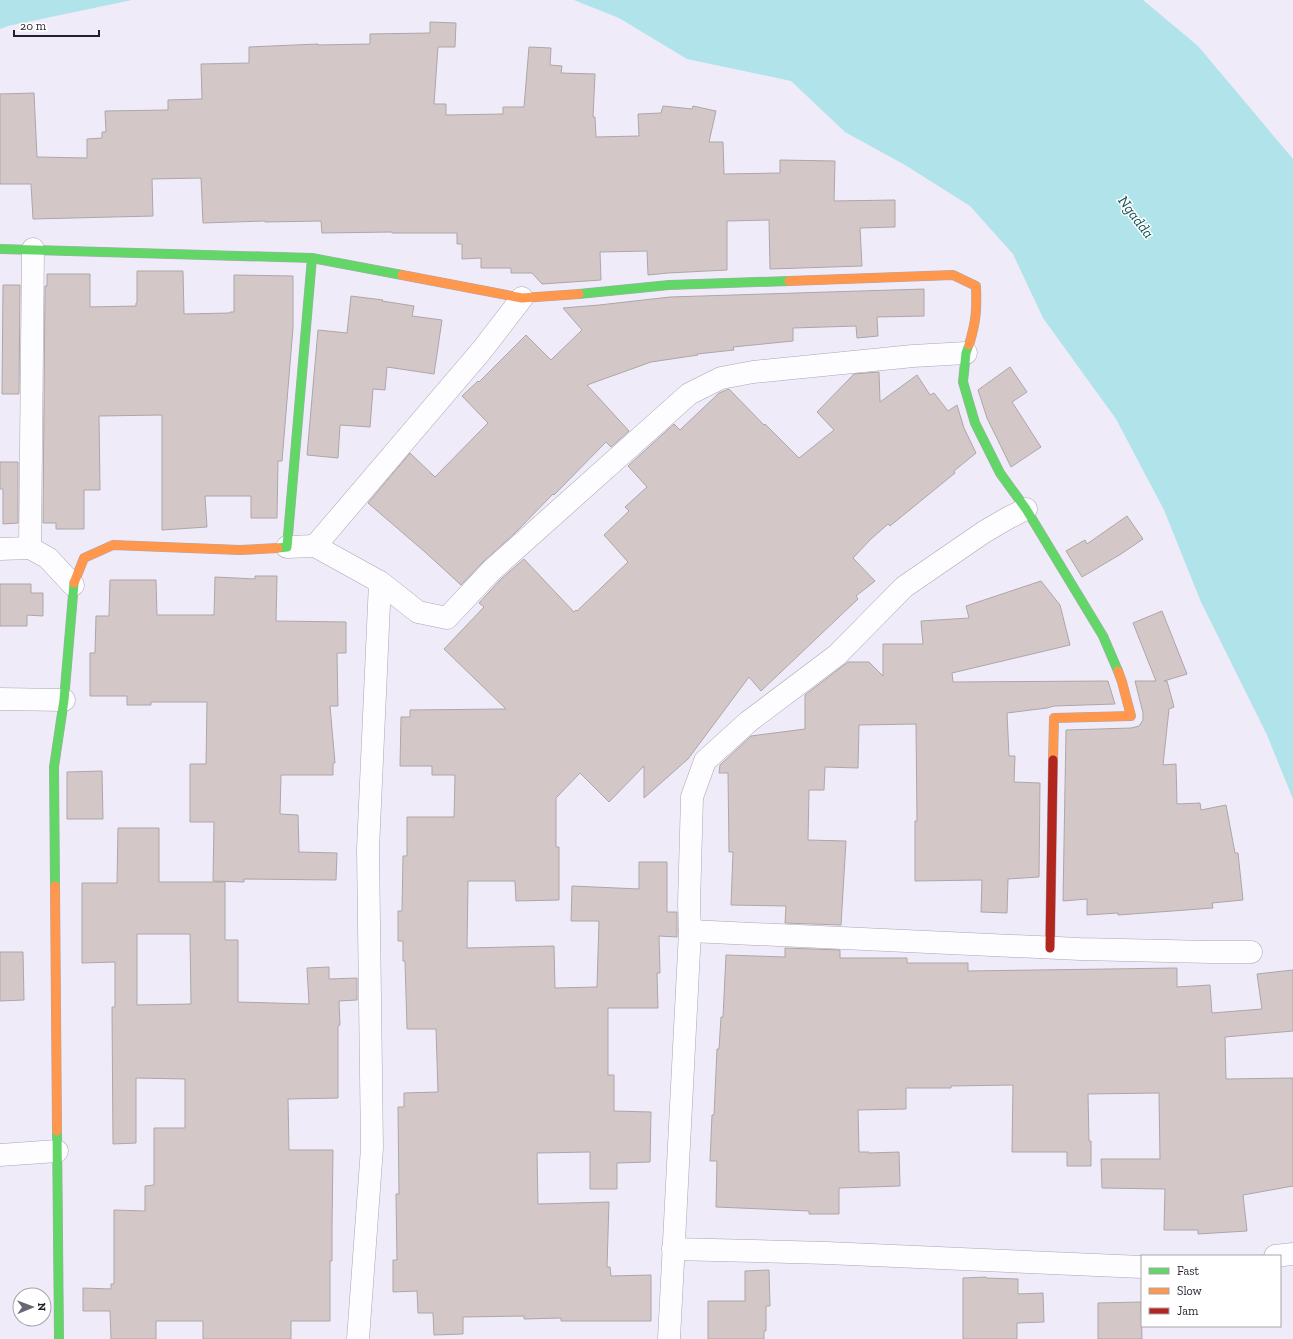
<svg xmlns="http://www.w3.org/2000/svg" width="1293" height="1339" font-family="'Zilla Slab',serif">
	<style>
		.water { fill: #b0e3ea }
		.building { fill: #d3c8c7; stroke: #ada6a8; fill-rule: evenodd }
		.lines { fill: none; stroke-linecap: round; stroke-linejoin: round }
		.street-casing { stroke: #aaa6b2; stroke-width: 23 }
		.fast-casing { stroke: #aaa6b2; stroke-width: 10 }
		.slow-casing { stroke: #aaa6b2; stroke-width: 10 }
		.jam-casing { stroke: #aaa6b2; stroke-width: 10 }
		.street { stroke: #fdfcfe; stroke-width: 22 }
		.fast { stroke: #63d668; stroke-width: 9 }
		.slow { stroke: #ff974d; stroke-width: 9 }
		.jam { stroke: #b3261e; stroke-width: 9 }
		.labels { text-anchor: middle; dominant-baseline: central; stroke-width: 3; stroke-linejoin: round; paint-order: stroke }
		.water-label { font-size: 15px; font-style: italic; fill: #125357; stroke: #fff }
	</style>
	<rect width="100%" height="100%" fill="#f0ebf9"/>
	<g class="water">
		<path d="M0 0H132L8 26 0 29Z"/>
		<path d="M574 0H1143L1198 46 1293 159V799L1267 735 1201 602 1164 510 1116 419 1043 318 1013 254 970 206 905 165 845 132 791 81 687 59 619 18Z"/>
	</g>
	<g class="building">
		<path d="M430 22 456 23 455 47H438L434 104H446V115L503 114V107H524L529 47 551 48 550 65 562 66 561 73 595 74 593 117H595L596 137 639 136 638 114 661 113 663 106 692 109 693 106 716 111 709 142H723L724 174 780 173V160L835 161 834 201 895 200V227L860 228 862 266 770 269 769 220 727 221V270L668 273 648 275 647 251 600 252 601 280 542 284 532 273H511V268H481V258L462 259V244H457V233H392V232L322 233 321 221 265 222V221L203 223 201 178 152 179 153 216 33 219 31 184H0V94L34 93 37 157 87 158V139L102 138V132H106L105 111 168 110V100L202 99 201 64 249 63V47L318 44V45L370 44V34L430 33Z"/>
		<path d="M137 271H183L184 314 230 313V312H234V275L293 276V328L282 461H278L277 518H251V496H205L207 527 162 530V415L99 416 100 490H84V529H56V523H43L45 286H47V274H90V307L136 306V303L137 302Z"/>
		<path d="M3 285H20L19 394H2Z"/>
		<path d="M924 289V316L877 317 878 336 857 338 856 326 793 328V341L733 347 734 350 697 354 698 355 651 362 587 385 629 431 611 447 606 442 554 495 553 494 516 532 484 561 461 585 425 552 368 503 410 453 435 477 488 423 462 396 478 381 479 382 526 335 551 360 582 330 563 308 599 305 670 297Z"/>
		<path d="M351 296 383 300 382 301 414 306 412 316 442 320 434 374 387 367 385 390 373 389 370 427 340 425 338 458 307 455 318 330 347 333Z"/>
		<path d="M1010 367 1027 392 1012 402 1041 447 1011 467 987 418 978 390Z"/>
		<path d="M879 372 880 402 917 375 930 395 934 393 948 411 957 405 964 428 976 453 954 471 955 473 890 526 888 524 871 539 853 558 875 581 856 596 858 599 761 691 749 677 688 759 644 798V766L609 802 580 773 556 798V847H559V900L516 901 515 881H468L467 948 554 946 555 988 597 987 599 921H571L572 886 639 889V862H667V912H677V937L659 936 660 973H657L658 1008H608V1075H614V1111L651 1112 650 1162 617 1163V1189H590V1152L537 1153 538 1204 609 1202 607 1267H610L611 1276 651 1275V1321H561V1318L524 1319V1316L463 1317V1334L434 1335 433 1313H418L417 1291 393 1292V1260H397L396 1194H399L398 1107H404V1093L438 1092 436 1029H407L405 961H403V941H398V911H402L403 856H407V817H454L455 775H432V766H400L401 717H410V710L506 709 444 649 484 607 479 603 501 579 524 559 574 612 576 610 577 611 628 562 604 535 629 511 625 507 647 487 628 466 674 424 680 430 719 393 729 389 764 425 765 424 799 458 834 430 817 412 854 374Z"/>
		<path d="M0 462H18V523L3 524V489H0Z"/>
		<path d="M1127 516 1143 539 1121 554 1082 577 1066 551 1085 540 1087 544Z"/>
		<path d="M255 576H277L276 621 346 622V653H337L338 706H330L335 763H333V775H281L280 814 298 815 299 852 337 853 336 880 244 879V882L213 881 214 822H190V764H206L207 702H151V705H127V696H90V653H95L96 616H109L110 580H156L157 615H214L215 577 255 579Z"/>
		<path d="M1041 581 1060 605 1070 645 952 673 953 682 1108 681 1115 704 1054 706 1047 708 1007 713 1009 756H1015L1014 782 1040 783 1039 877 1008 879 1007 913 981 912 982 880 915 881V821H917L916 724 859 725 858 768 825 767 824 790H809L808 840 846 841 841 925 785 923 786 906 731 905 733 852H729L728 773H719L720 765 751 736 805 729V695L848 662H869L883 676V644H923L921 621 969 618 966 606Z"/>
		<path d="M0 584H31V593H43V616L27 615V626H0Z"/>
		<path d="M1162 611 1187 674 1164 681H1167L1174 707 1169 709 1163 765 1176 764 1177 804 1200 803 1201 810 1226 805 1235 853H1238L1243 900 1212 903 1213 908 1118 915V913L1087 915V899L1063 901 1066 730 1131 728 1139 726 1143 720V713L1135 681H1156L1133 623Z"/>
		<path d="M102 771 103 819H67V772Z"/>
		<path d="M118 828H159V882H225V940H238V1002L309 1004 307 968 329 967V979L357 978V1000L339 1001 340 1025 338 1026V1098L288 1099 289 1150H333L332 1228V1261H330V1321H291V1339H203V1321H156V1339H111L110 1311H83V1288L111 1289V1284H114V1210L145 1211V1186L154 1185V1128H185V1079L136 1078V1143L113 1144 112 1007H115V962L82 963V883H117ZM137 934H190L191 1004 137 1005Z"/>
		<path d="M785 948 840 950V958H907V963H968V971L1177 968V987L1210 985 1212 1013 1262 1009 1257 974 1293 970V1031L1225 1037 1226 1079 1293 1078V1186L1243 1195 1247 1231 1198 1234V1230H1164L1165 1189 1102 1188 1101 1159H1160L1159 1093 1088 1094 1089 1141H1091V1166H1067V1152H1012L1013 1085 951 1086V1088H906V1109L858 1110 859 1152H869V1153L899 1152 900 1186 839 1188V1214H809V1211L716 1207 717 1161H710L712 1115H714L717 1049H719L721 1017H723L726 955 785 957Z"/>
		<path d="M0 952H23L24 1000 0 1001Z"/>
		<path d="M769 1270 770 1306H766V1331H764V1339H708V1301H745V1271Z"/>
		<path d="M986 1277V1278L1018 1279V1294L1043 1293 1044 1322 1017 1323V1339H963V1278Z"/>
		<path d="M1141 1302 1142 1339H1098V1303Z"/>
	</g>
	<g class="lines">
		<defs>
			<g id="street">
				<path d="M33 249 30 548 48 558 73 585"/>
				<path d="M315 546 482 350 522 298"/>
				<path d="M287 547 315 546 380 582 418 612 447 618 492 570 689 394 721 378 753 372 913 356 966 353"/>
				<path d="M0 549 30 548"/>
				<path d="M0 699 64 700"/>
				<path d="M690 931 1080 949 1210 952H1251"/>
				<path d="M0 1155 57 1151"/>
				<path d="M673 1249 827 1253 1142 1267"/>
				<path d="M1275 1256 1293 1254"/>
				<path d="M358 1339 372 1148 368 849 380 582"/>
				<path d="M669 1339 690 931 689 904 692 797 705 761 748 722 837 655 904 587 984 532 1008 518 1026 509"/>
			</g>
			<g id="fast">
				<path d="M0 249 312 258 402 275"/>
				<path d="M579 294 669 285 789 281"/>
				<path d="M969 345 966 353 963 382 975 423 1000 473 1026 509 1103 636 1118 671"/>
				<path d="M278 548 287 547 312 258"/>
				<path d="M55 886 54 767 64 700 74 583"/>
				<path d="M57 1131 59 1339"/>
			</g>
			<g id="slow">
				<path d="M402 275 522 298 579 294"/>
				<path d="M789 281 953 275 976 286C977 310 976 322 969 345"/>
				<path d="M74 583 84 558 113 545 240 550 278 548"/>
				<path d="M1053 760 1054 718 1131 716 1122 682 1118 671"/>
				<path d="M55 886 57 1131"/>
			</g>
			<path id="jam" d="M1050 948 1053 760"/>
		</defs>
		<use href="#street" class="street-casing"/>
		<use href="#fast" class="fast-casing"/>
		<use href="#slow" class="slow-casing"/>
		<use href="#jam" class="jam-casing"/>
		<use href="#street" class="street"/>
		<use href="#fast" class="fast"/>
		<use href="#slow" class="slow"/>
		<use href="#jam" class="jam"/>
	</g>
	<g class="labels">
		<g class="water-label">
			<text transform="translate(1136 217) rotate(53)">Ngadda</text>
		</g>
	</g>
	<rect x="1141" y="1255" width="140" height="72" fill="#ffffff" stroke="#a7a5aa"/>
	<rect x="1149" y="1268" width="20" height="6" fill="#63d668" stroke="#a7a5aa"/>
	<text x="1177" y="1275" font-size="12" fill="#241f2b">Fast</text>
	<rect x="1149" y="1288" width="20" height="6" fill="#ff974d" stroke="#a7a5aa"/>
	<text x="1177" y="1295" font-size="12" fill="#241f2b">Slow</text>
	<rect x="1149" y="1308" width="20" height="6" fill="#b3261e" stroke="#a7a5aa"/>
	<text x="1177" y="1315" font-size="12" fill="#241f2b">Jam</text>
	<g transform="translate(32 1307) rotate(89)"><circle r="19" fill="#ffffff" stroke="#a7a5aa"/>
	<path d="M0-3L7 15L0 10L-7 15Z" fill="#6b6673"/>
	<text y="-6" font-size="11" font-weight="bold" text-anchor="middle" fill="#241f2b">N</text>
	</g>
	<path d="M14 30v6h85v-6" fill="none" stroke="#241f2b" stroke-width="2"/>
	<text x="20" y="30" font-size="12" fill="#241f2b" stroke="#ffffff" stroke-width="3" paint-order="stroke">20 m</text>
</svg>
